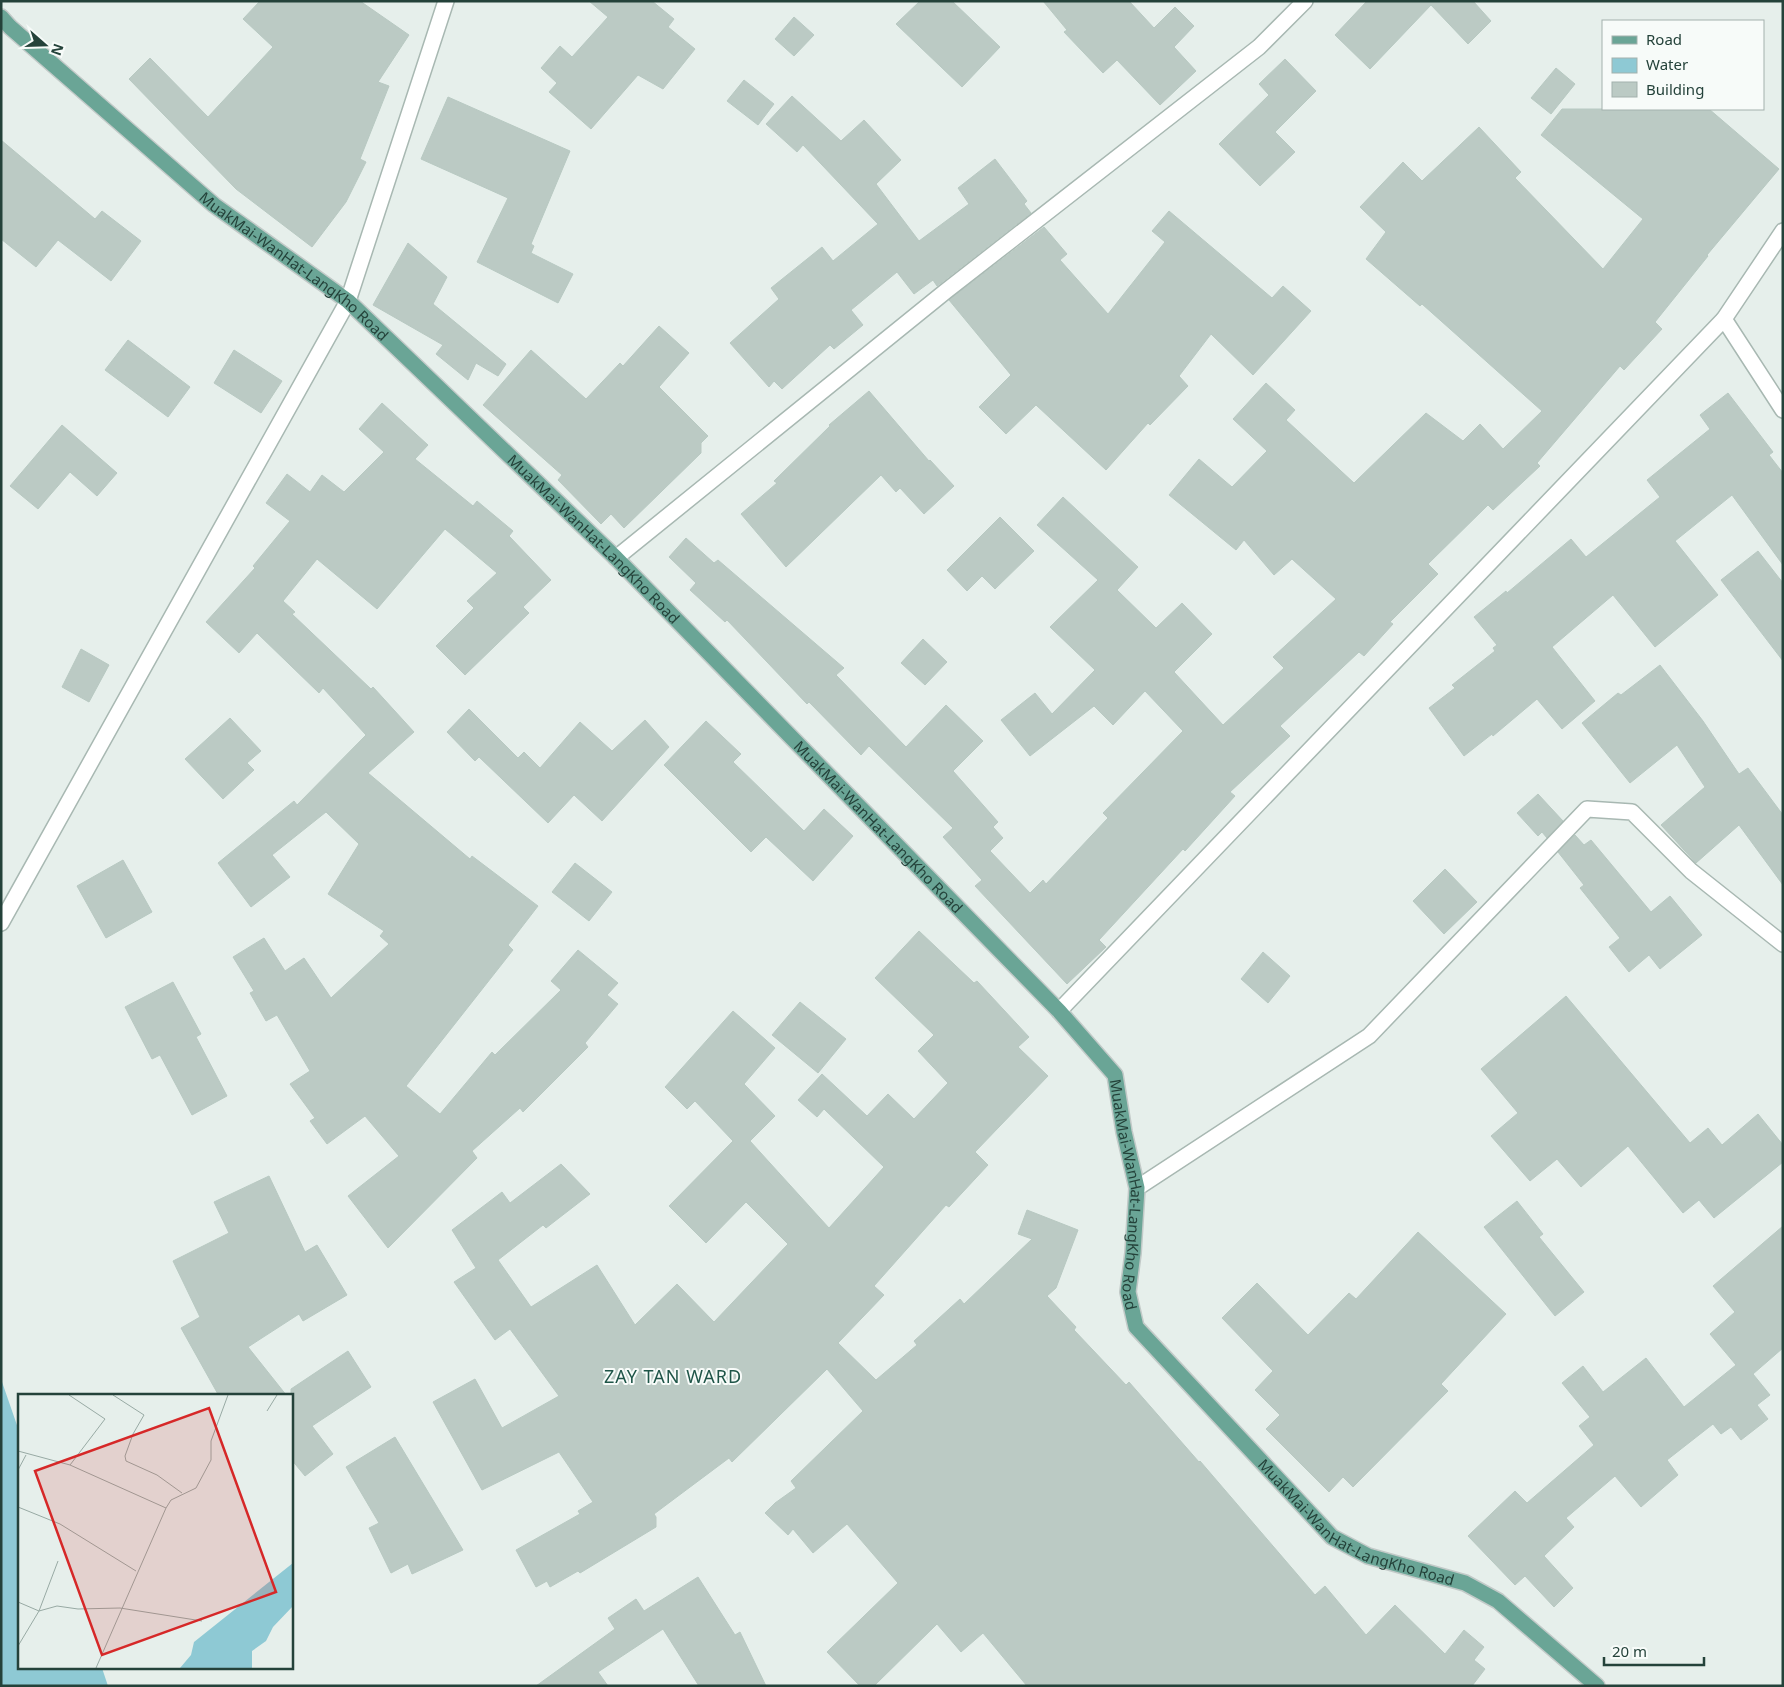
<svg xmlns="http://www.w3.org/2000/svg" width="1784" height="1687" font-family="'Noto Sans',sans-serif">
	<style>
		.water { fill: #8ec9d4 }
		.building { fill: #bbcac4; stroke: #b8c9c2 }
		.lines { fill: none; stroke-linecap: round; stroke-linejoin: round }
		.minor-casing { stroke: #a8b8b2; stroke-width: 18 }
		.major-casing { stroke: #c2cac8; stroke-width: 18 }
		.minor { stroke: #fff; stroke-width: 15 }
		.major { stroke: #6aa596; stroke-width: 15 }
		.labels { text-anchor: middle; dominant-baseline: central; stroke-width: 4; stroke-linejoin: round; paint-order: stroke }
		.street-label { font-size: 15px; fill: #24423a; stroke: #f7fbf9 }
		.quarter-label { font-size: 18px; letter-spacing: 1px; fill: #1f5548; stroke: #f7fbf9 }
		.inset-road { fill: none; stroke: #98aaa4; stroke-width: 1 }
		.view { fill: #d62828; fill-opacity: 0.15; stroke: #d62828; stroke-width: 2.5 }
		.inset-edge { fill: none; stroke: #24423a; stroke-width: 2.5 }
	</style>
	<rect width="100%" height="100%" fill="#e6efeb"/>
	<path class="water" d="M1 1379 19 1431V1668H102L108 1686H1Z"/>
	<g class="building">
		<path d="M260 1H360L409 35 378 82 389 86 360 159 366 162 346 202 312 247 236 189 129 79 150 58 208 117 273 47 243 19Z"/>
		<path d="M589 1H652L674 19 668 27 695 49 663 89 638 75 591 129 549 92 557 83 541 68 560 46 572 57 608 17Z"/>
		<path d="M920 1H952L1000 47 962 87 896 24Z"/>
		<path d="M1043 1H1129L1154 28 1175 7 1194 26 1174 47 1196 71 1160 105 1117 60 1103 73 1064 32 1067 30Z"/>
		<path d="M1367 1H1473L1491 21 1468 44 1431 5 1370 69 1335 35Z"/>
		<path d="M794 17 814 35 794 56 775 39Z"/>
		<path d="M1285 59 1316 91 1275 132 1295 152 1260 186 1219 144 1269 95 1259 84Z"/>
		<path d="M1556 68 1575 84 1551 114 1531 98Z"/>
		<path d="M744 80 774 104 758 125 727 101Z"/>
		<path d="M792 96 841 141 864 120 901 160 876 184 919 241 969 204 958 188 995 159 1027 201 1024 204 1031 213 937 286 933 280 914 294 897 272 851 310 863 325 834 349 830 345 782 389 774 381 769 387 730 343 779 299 771 288 822 247 833 261 878 224 803 145 797 152 766 124Z"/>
		<path d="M448 97 570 151 531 244 534 246 531 253 573 274 558 303 477 262 508 198 421 159Z"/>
		<path d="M1562 109H1709L1779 169 1707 255 1708 256 1655 322 1662 329 1624 370 1620 366 1537 463 1540 466 1493 510 1488 505 1428 564 1438 574 1390 622 1393 624 1364 656 1359 652 1280 726 1290 736 1230 792 1235 796 1185 851 1183 849 1099 940 1106 947 1067 984 975 886 982 880 943 837 953 828 869 746 861 755 809 702 807 704 727 620 725 622 690 590 696 583 669 557 686 538 714 563 718 560 844 668 836 675 906 747 946 705 983 741 953 771 998 822 993 827 1003 838 990 851 1030 893 1043 880 1046 884 1108 818 1103 813 1183 731 1145 691 1113 725 1094 706 1030 756 1001 720 1035 693 1052 714 1095 670 1050 627 1098 580 1037 525 1063 497 1138 567 1117 590 1156 628 1182 603 1212 634 1174 672 1223 725 1284 668 1273 657 1336 599 1292 559 1274 575 1244 540 1236 550 1169 495 1199 459 1232 487 1267 451 1233 419 1266 383 1295 410 1286 420 1354 483 1426 413 1463 441 1480 424 1503 449 1542 411 1422 304 1420 306 1366 259 1386 232 1360 207 1403 162 1422 181 1479 127 1521 172 1515 178 1603 269 1643 219 1541 135Z"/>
		<path d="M1 140 95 219 102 211 141 241 111 281 58 240 36 267 1 239Z"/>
		<path d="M1169 211 1272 298 1283 286 1311 311 1253 375 1211 334 1179 376 1188 386 1150 425 1148 423 1106 470 1036 405 1006 434 979 407 1011 375 949 300 1044 227 1067 254 1060 260 1108 314 1165 242 1152 231Z"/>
		<path d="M408 243 447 277 433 304 506 364 498 376 476 363 468 380 436 354 443 345 373 305Z"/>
		<path d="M659 326 689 353 659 387 708 436 701 443V453L624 528 611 514 601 524 558 480 562 475 483 405 531 350 586 399 620 363 623 366Z"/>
		<path d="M128 340 190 387 168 417 105 370Z"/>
		<path d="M234 350 282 381 261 413 214 383Z"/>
		<path d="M869 391 929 461 930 460 954 486 924 514 900 488 896 492 881 475 786 567 741 514 777 483 774 481 830 426 829 425Z"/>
		<path d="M1728 393 1773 452 1769 455 1783 473V565L1732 495 1675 541 1718 595 1655 647 1613 595 1552 647 1595 701 1562 729 1537 699 1493 736 1492 734 1464 756 1429 708 1455 688 1452 685 1495 651 1493 648 1497 645 1474 617 1506 591 1507 593 1571 539 1586 557 1660 497 1647 480 1710 429 1700 415Z"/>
		<path d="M382 403 428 445 415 459 473 506 477 501 513 531 509 536 551 580 523 607 529 613 465 675 436 646 474 608 467 601 497 573 445 529 377 609 317 559 283 601 295 612 292 614 371 689 373 687 414 732 368 773 470 859 472 856 538 906 508 945 513 950 406 1086 440 1114 492 1052 495 1055 561 990 551 981 578 950 618 983 607 995 618 1004 585 1043 588 1047 523 1112 520 1108 472 1151 477 1158 388 1248 348 1196 399 1156 365 1116 327 1144 310 1121 315 1118 290 1084 310 1071 277 1015 266 1021 250 993 254 991 233 957 264 938 285 971 304 958 331 998 389 944 380 936 384 931 328 894 359 844 326 812 272 855 290 877 251 907 218 863 294 801 297 805 366 735 323 688 319 693 257 633 239 653 206 622 255 568 253 566 290 521 266 503 287 474 310 492 322 475 344 492 384 452 359 429Z"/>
		<path d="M62 425 117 473 97 496 70 472 38 509 10 486Z"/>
		<path d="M1000 517 1034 551 995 589 982 576 967 591 947 570Z"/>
		<path d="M1758 551 1783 583V661L1721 580Z"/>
		<path d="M923 639 947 662 925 685 901 663Z"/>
		<path d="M81 649 109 665 89 702 62 687Z"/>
		<path d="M1660 665 1703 721 1739 774 1748 768 1783 815V885L1739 825 1696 863 1661 825 1705 787 1677 745 1630 783 1582 723 1618 693 1621 695Z"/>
		<path d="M469 709 518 758 524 752 540 768 580 722 612 751 645 720 669 747 602 821 574 795 548 823 479 757 475 761 447 732Z"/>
		<path d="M230 718 261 751 247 763 254 770 223 799 185 759Z"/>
		<path d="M706 721 741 754 733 762 804 831 824 809 853 836 813 881 766 837 751 852 664 765Z"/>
		<path d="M1538 794 1563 821 1547 838 1542 832 1538 836 1517 813Z"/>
		<path d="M1575 835 1584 845 1591 840 1651 912 1670 896 1702 935 1660 969 1649 955 1629 972 1609 947 1620 938 1580 888 1584 885 1558 852Z"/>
		<path d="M123 860 152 912 106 938 77 886Z"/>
		<path d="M575 863 612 892 589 921 552 892Z"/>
		<path d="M1445 869 1477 902 1444 934 1413 901Z"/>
		<path d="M919 931 974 983 977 981 1029 1037 1018 1047 1048 1076 975 1152 988 1165 949 1207 946 1205 874 1286 884 1295 838 1343 876 1380 917 1345 914 1341 960 1299 964 1304 1032 1239 1018 1234 1027 1210 1078 1230 1056 1288 1047 1296 1076 1327 1074 1330 1126 1385 1129 1382 1199 1462 1200 1461 1315 1595 1325 1586 1366 1635 1395 1605 1445 1654 1464 1630 1484 1647 1474 1660 1485 1669 1472 1686H1027L983 1633 961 1652 937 1624 874 1686H860L827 1652 898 1583 847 1524 813 1553 793 1529 788 1535 765 1513 775 1503 796 1488 791 1481 863 1411 827 1369 732 1462 729 1458 654 1514 656 1517V1527L580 1573 578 1571 550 1587 547 1581 536 1587 516 1550 580 1514 578 1511 593 1502 559 1452 482 1490 433 1402 475 1379 502 1428 559 1396 510 1329 495 1340 454 1282 476 1268 452 1230 502 1192 510 1203 561 1164 590 1194 546 1228 543 1225 498 1260 531 1307 597 1265 635 1325 677 1284 714 1322 788 1244 746 1202 706 1243 669 1206 733 1141 695 1101 687 1109 665 1087 733 1011 775 1048 744 1084 775 1116 750 1141 829 1228 884 1167 824 1109 817 1117 798 1100 822 1074 867 1116 888 1094 914 1119 948 1083 918 1051 934 1035 875 978Z"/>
		<path d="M1263 952 1290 976 1268 1003 1241 979Z"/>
		<path d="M173 982 201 1034 196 1037 227 1096 192 1115 160 1055 152 1059 125 1007Z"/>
		<path d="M1566 996 1690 1143 1708 1128 1722 1145 1758 1114 1783 1145V1162L1714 1218 1699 1200 1683 1213 1628 1146 1581 1187 1557 1159 1530 1181 1491 1136 1518 1113 1481 1069Z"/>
		<path d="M800 1002 846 1039 818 1073 772 1035Z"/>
		<path d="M269 1176 305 1252 317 1245 347 1295 303 1321 299 1314 248 1347 287 1396H219L181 1328 200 1317 173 1261 229 1233 214 1202Z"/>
		<path d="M1517 1201 1543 1234 1539 1237 1584 1292 1555 1316 1484 1227Z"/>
		<path d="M1783 1226V1348L1753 1374 1770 1395 1757 1405 1768 1419 1741 1440 1731 1427 1721 1434 1713 1424 1667 1460 1678 1475 1641 1507 1615 1476 1566 1518 1574 1527 1544 1556 1573 1588 1554 1607 1525 1576 1515 1585 1468 1536 1515 1491 1527 1503 1594 1445 1579 1426 1590 1417 1562 1383 1583 1366 1603 1392 1646 1358 1684 1407 1736 1365 1710 1334 1735 1312 1713 1286Z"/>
		<path d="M1418 1232 1506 1314 1441 1384 1448 1391 1353 1487 1343 1477 1329 1492 1266 1429 1280 1415 1255 1390 1273 1371 1222 1318 1257 1283 1308 1335 1349 1293 1356 1299Z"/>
		<path d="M348 1351 371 1387 312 1426 333 1454 305 1476 291 1459V1389Z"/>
		<path d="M395 1437 463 1550 412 1574 408 1564 391 1573 369 1528 379 1523 346 1467Z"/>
		<path d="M698 1577 735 1635 740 1632 766 1686H699L663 1629 598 1672 608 1686H536L615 1629 608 1618 636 1599 644 1611Z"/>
	</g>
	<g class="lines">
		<defs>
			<g id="minor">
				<path d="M1724 319 1783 410"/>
				<path d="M616 558 946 291 1259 47 1305 1"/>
				<path d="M1 923 348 301 446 1"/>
				<path d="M1059 1011 1724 319 1783 231"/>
				<path d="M1137 1188 1369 1036 1587 809 1632 812 1691 871 1783 944"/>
			</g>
			<g id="major">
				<path id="s1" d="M1 17 10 27 214 205 348 301 616 558 1059 1011 1115 1075 1124 1132 1137 1188 1133 1253 1128 1292 1136 1327 1332 1537 1368 1556 1465 1583 1498 1601 1597 1686"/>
			</g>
		</defs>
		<use href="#minor" class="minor-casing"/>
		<use href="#major" class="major-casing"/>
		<use href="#minor" class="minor"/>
		<use href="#major" class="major"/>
	</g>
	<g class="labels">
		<g class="street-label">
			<text stroke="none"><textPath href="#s1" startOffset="385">MuakMai-WanHat-LangKho Road</textPath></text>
			<text stroke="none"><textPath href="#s1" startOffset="791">MuakMai-WanHat-LangKho Road</textPath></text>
			<text stroke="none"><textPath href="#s1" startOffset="1196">MuakMai-WanHat-LangKho Road</textPath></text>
			<text stroke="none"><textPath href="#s1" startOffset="1660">MuakMai-WanHat-LangKho Road</textPath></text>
			<text stroke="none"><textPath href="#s1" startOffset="2095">MuakMai-WanHat-LangKho Road</textPath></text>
		</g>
		<g class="quarter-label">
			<text x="673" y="1376">ZAY TAN WARD</text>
		</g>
	</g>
	<g transform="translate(18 1394)">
		<rect width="275" height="275" fill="#e6efeb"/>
		<path d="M275 169V212L255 233 248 247 234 257V274H162L173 261 176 248Z" fill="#8ec9d4"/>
		<path class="inset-road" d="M51 1 87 25 52 71M95 1 126 21 115 40 107 62 108 67 139 81 164 99M249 17 259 1M0 57 52 71 148 114M0 76 8 61M0 113 42 130 118 177M0 208 21 217 39 212 60 215 102 214 184 227M0 252 21 217 40 167M78 274 148 114 153 106 178 94 193 66V47L210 1"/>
		<path class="view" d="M191 14 258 198 84 261 17 77Z"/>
		<rect width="275" height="275" class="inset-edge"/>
	</g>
	<rect width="1784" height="1687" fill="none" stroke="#24423a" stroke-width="5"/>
	<rect x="1602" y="20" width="162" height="90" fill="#f7fbf9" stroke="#a3b1ad"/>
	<rect x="1612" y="36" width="25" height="8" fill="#6aa596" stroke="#a3b1ad"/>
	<text x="1646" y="45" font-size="15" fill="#24423a">Road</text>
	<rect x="1612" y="58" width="25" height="15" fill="#8ec9d4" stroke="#a3b1ad"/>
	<text x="1646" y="70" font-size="15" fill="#24423a">Water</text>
	<rect x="1612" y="82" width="25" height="15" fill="#bbcac4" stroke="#a3b1ad"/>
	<text x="1646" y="95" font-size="15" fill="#24423a">Building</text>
	<g transform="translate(45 45) rotate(110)" stroke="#f7fbf9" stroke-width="4" paint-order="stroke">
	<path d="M0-4L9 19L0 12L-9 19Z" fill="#24423a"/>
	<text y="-8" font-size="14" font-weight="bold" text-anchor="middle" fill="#24423a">N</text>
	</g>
	<path d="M1604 1657v8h100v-8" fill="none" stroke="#24423a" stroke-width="2.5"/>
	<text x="1612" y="1657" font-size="15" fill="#24423a" stroke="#f7fbf9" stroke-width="4" paint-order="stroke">20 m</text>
</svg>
